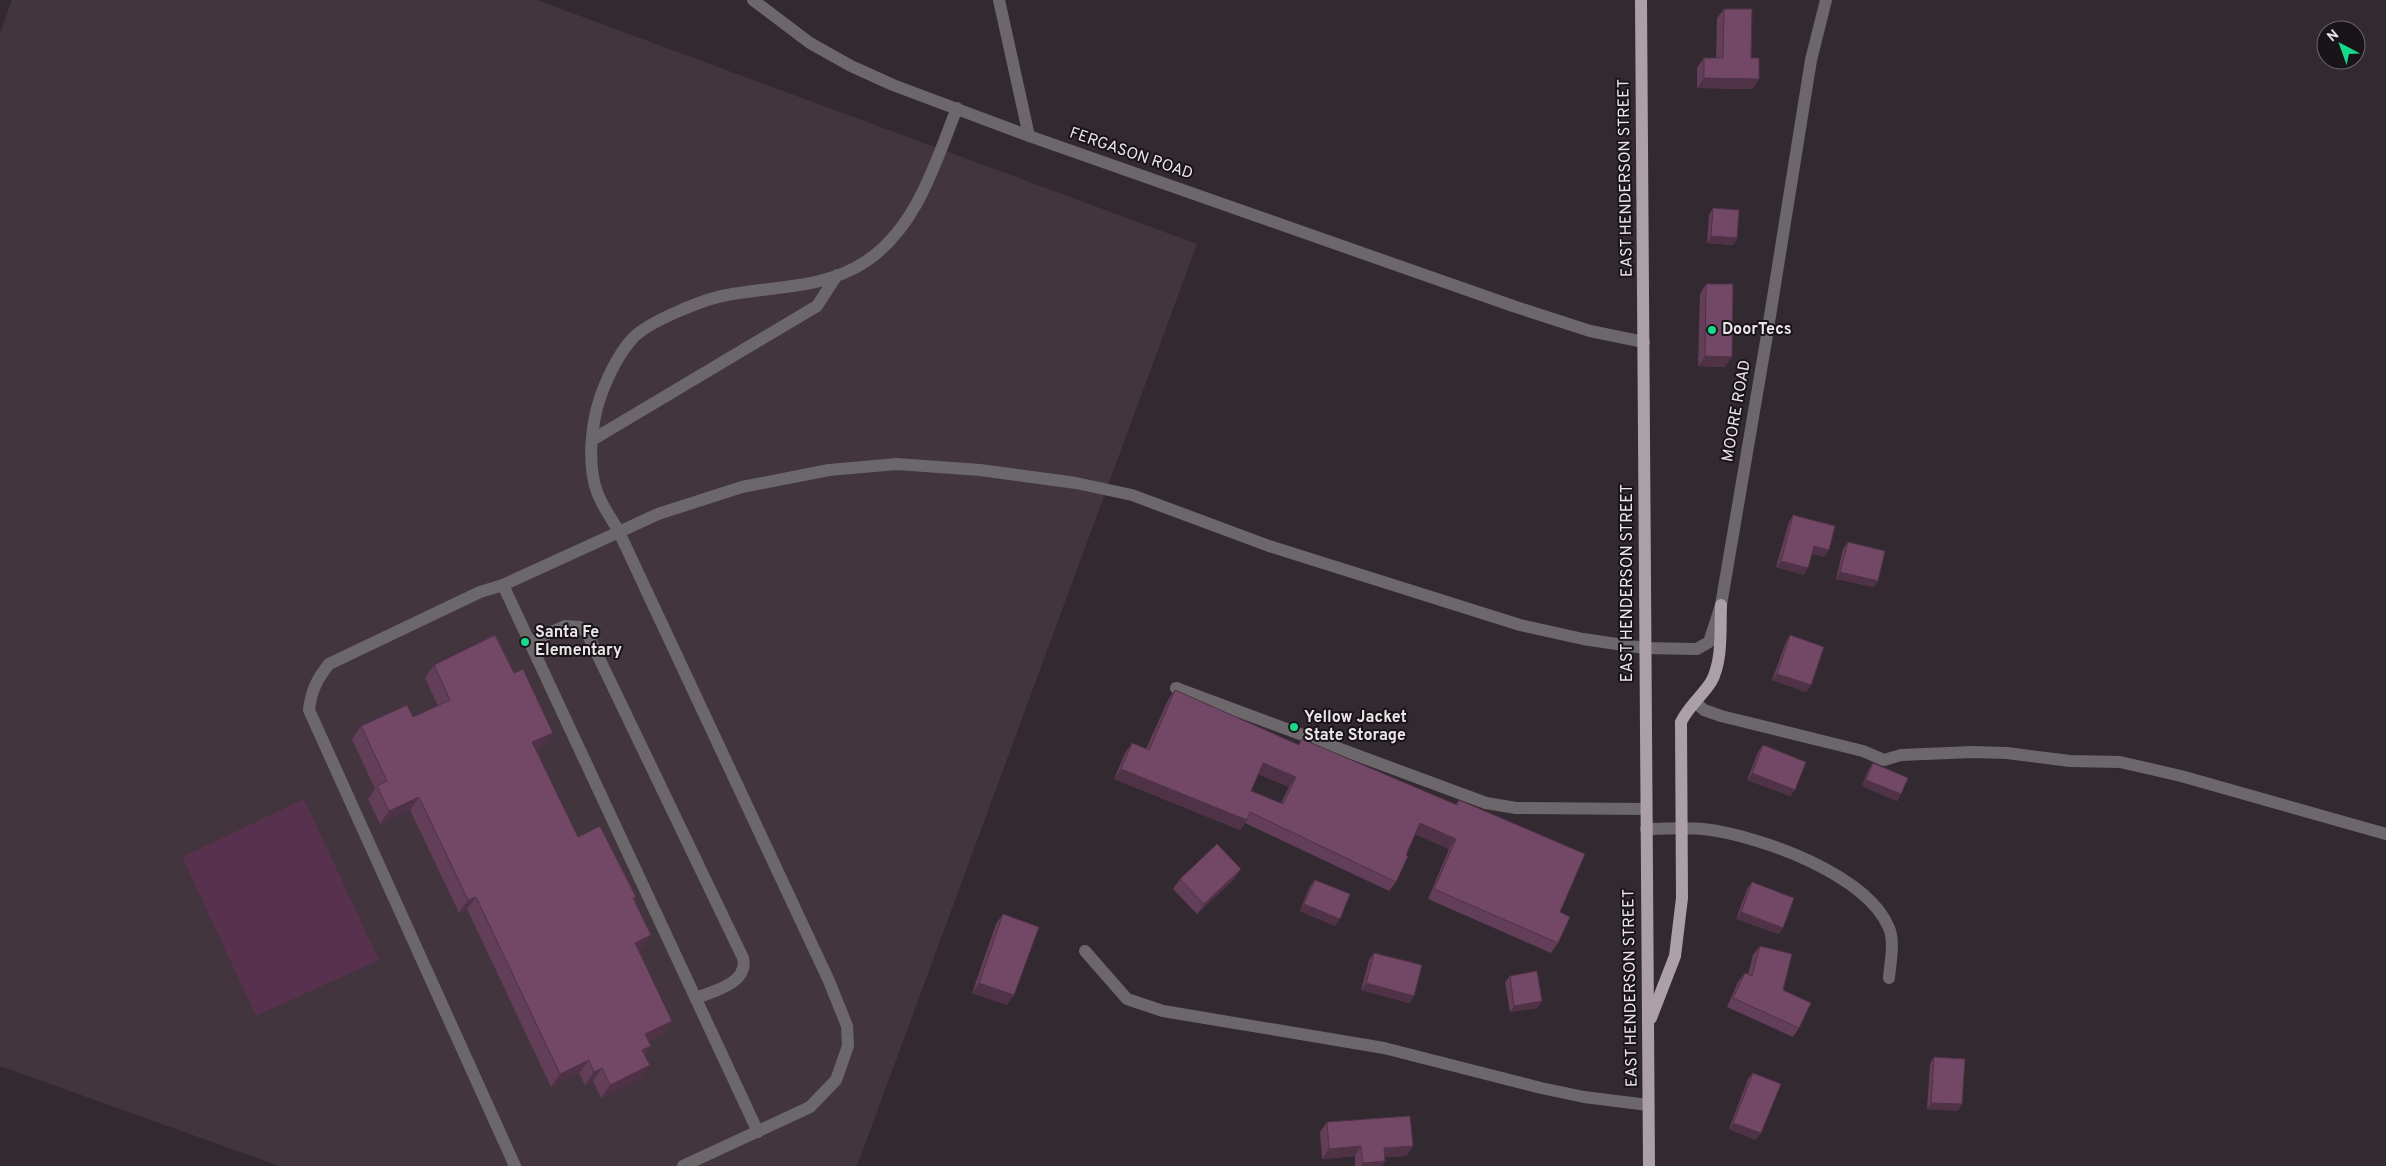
<svg xmlns="http://www.w3.org/2000/svg" width="2386" height="1166" font-family="Overpass,sans-serif">
	<style>
		.built { fill: #42353e }
		.green { fill: #57314d }
		.lines { fill: none; stroke-linecap: round; stroke-linejoin: round }
		.minor { stroke: #6c676a; stroke-width: 12 }
		.major { stroke: #aaa0a6; stroke-width: 12 }
		.wall { fill: #623e58; fill-rule: evenodd }
		.shaded-wall { fill: #503247 }
		.building { fill: #724866; stroke: #503247; fill-rule: evenodd }
		.poi-dot { fill: #18d989; stroke: #181417; stroke-width: 2 }
		.labels { text-anchor: middle; dominant-baseline: central; stroke-width: 4; stroke-linejoin: round; paint-order: stroke }
		.street-label { font-size: 16px; fill: #ebe5e9; stroke: #181417 }
		.poi-label { font-size: 16px; font-weight: bold; fill: #ebe5e9; stroke: #181417; text-anchor: start }
	</style>
	<rect width="100%" height="100%" fill="#332a31"/>
	<path class="built" d="M12 0H537L1197 244 857 1166H279L0 1066V33Z"/>
	<path class="green" d="M304 799 379 960 256 1016 182 857Z"/>
	<g class="lines">
		<g class="minor">
			<path d="M753 0 810 43 851 66 893 85 1029 136 1513 306 1590 331 1644 342"/>
			<path d="M999 0 1029 136"/>
			<path d="M957 108C935 163 917 228 865 262 824 289 773 286 727 295 704 299 647 322 632 339 618 355 608 376 601 395 591 423 587 464 597 492 602 506 612 519 619 532L658 514 742 487 829 470 897 464 980 470 1076 483 1132 495 1269 546 1520 625 1583 639 1644 648 1697 649 1709 642 1721 605 1766 341 1811 60 1826 0"/>
			<path d="M592 440 817 306 837 275"/>
			<path d="M503 585 758 1132"/>
			<path d="M530 642 565 626 580 627 587 633 743 958C749 983 714 991 696 998"/>
			<path d="M1176 688 1486 803 1516 808 1646 809"/>
			<path d="M1695 702 1704 710 1721 716 1863 751 1884 760 1901 755 1972 752 2007 753 2070 761 2120 762 2181 776 2386 834"/>
			<path d="M1646 829C1665 829 1685 827 1703 829 1758 835 1867 874 1889 928 1895 942 1890 964 1889 978"/>
			<path d="M1085 951 1127 999 1163 1011 1384 1048 1541 1088 1584 1097 1648 1105"/>
			<path d="M515 1166 309 710C311 691 317 679 329 664L480 592 503 585 619 532 829 981 847 1026 848 1046 836 1080 810 1107 683 1166"/>
		</g>
		<g class="major">
			<path d="M1641 0 1649 1166"/>
			<path d="M1651 1018 1675 956 1682 898 1681 722C1688 707 1702 696 1711 682 1723 661 1720 628 1721 605"/>
		</g>
	</g>
	<g class="wall">
		<path d="M1724 9 1751 58 1759 79 1752 89 1697 88V68L1704 58H1716L1717 18Z"/>
		<path d="M1713 208 1737 238 1733 245 1707 243 1709 215Z"/>
		<path d="M1706 284 1725 367 1698 366 1700 294Z"/>
		<path d="M1793 515 1829 550 1824 557 1812 554 1804 575 1776 567 1789 522Z"/>
		<path d="M1848 542 1878 581 1874 587 1836 579 1843 549Z"/>
		<path d="M1790 635 1811 685 1806 692 1772 680 1786 642Z"/>
		<path d="M434 665 544 746 536 749 578 837 636 897 634 900 651 935 642 948 639 950 672 1021 663 1034 649 1041 651 1046 645 1055 641 1078 601 1098 593 1081 585 1085 579 1073 551 1087 467 909 459 913 410 810 380 824 368 799 375 789 352 739 361 726 413 717 438 706 425 678Z"/>
		<path d="M1175 690 1298 745 1302 739 1455 805 1459 800 1560 912 1558 943 1551 953 1428 899 1449 849 1415 834 1406 855 1396 882 1389 891 1245 823 1240 830 1114 779 1125 753 1132 743 1146 749 1168 700ZM1258 774 1289 787 1281 803 1251 791Z"/>
		<path d="M1763 745 1795 790 1790 796 1747 780 1758 752Z"/>
		<path d="M1873 763 1901 794 1897 801 1862 786 1869 769Z"/>
		<path d="M1241 869 1234 879 1197 914 1173 889 1180 879Z"/>
		<path d="M1315 880 1335 926 1300 911 1310 886Z"/>
		<path d="M1752 882 1779 934 1736 919 1747 889Z"/>
		<path d="M1003 914 1014 995 1007 1005 972 993 996 924Z"/>
		<path d="M1760 946 1783 990 1799 1028 1793 1037 1727 1007 1738 982 1745 973 1748 974 1753 955Z"/>
		<path d="M1374 953 1414 996 1409 1003 1361 990 1369 960Z"/>
		<path d="M1510 976 1542 1001 1537 1008 1510 1012 1505 982Z"/>
		<path d="M1934 1057 1958 1111 1927 1109 1930 1064Z"/>
		<path d="M1753 1073 1756 1140 1729 1129 1748 1079Z"/>
		<path d="M1327 1122 1413 1146 1406 1156 1385 1157 1382 1166H1355V1156L1322 1159 1320 1132Z"/>
	</g>
	<g class="shaded-wall">
		<path d="M1704 78 1759 79 1752 89 1697 88Z"/>
		<path d="M1711 236 1737 238 1733 245 1707 243Z"/>
		<path d="M1705 356 1732 357 1725 367 1698 366Z"/>
		<path d="M1814 546 1829 550 1824 557 1809 553Z"/>
		<path d="M1781 561 1808 568 1804 575 1776 567Z"/>
		<path d="M1840 572 1878 581 1874 587 1836 579Z"/>
		<path d="M1777 674 1811 685 1806 692 1772 680Z"/>
		<path d="M553 733 544 746 523 755 532 742Z"/>
		<path d="M1263 763 1296 777 1289 787 1256 773Z"/>
		<path d="M1121 769 1247 820 1240 830 1114 779Z"/>
		<path d="M1752 773 1795 790 1790 796 1747 780Z"/>
		<path d="M1866 780 1901 794 1897 801 1862 786Z"/>
		<path d="M419 797 410 810 380 824 389 811Z"/>
		<path d="M1420 823 1456 839 1449 849 1413 833Z"/>
		<path d="M1241 869 1234 879 1197 914 1204 904Z"/>
		<path d="M476 897 467 909 459 913 468 900Z"/>
		<path d="M1304 904 1340 919 1335 926 1300 911Z"/>
		<path d="M1741 912 1783 928 1779 934 1736 919Z"/>
		<path d="M651 935 642 948 626 956 635 943Z"/>
		<path d="M979 983 1014 995 1007 1005 972 993Z"/>
		<path d="M1366 983 1414 996 1409 1003 1361 990Z"/>
		<path d="M1542 1001 1537 1008 1510 1012 1514 1006Z"/>
		<path d="M672 1021 663 1034 636 1047 645 1034Z"/>
		<path d="M651 1046 642 1059V1050Z"/>
		<path d="M589 1060 579 1073 551 1087 560 1074Z"/>
		<path d="M650 1065 641 1078 601 1098 610 1085Z"/>
		<path d="M602 1068 593 1081 585 1085 594 1072Z"/>
		<path d="M1931 1103 1962 1104 1958 1111 1927 1109Z"/>
		<path d="M1733 1123 1761 1133 1756 1140 1729 1129Z"/>
		<path d="M1361 1146 1355 1156 1322 1159 1329 1149Z"/>
		<path d="M1413 1146 1406 1156 1378 1158 1384 1148Z"/>
		<path d="M1385 1161 1382 1166H1361L1363 1163Z"/>
	</g>
	<g class="building">
		<path d="M1724 9H1752L1751 58H1759V79L1704 78V58H1723Z"/>
		<path d="M1713 208 1739 210 1737 238 1711 236Z"/>
		<path d="M1706 284H1733L1732 357 1705 356Z"/>
		<path d="M1793 515 1835 526 1829 550 1814 546 1808 568 1781 561Z"/>
		<path d="M1848 542 1885 551 1878 581 1840 572Z"/>
		<path d="M495 635 514 673 523 669 553 733 532 742 578 837 600 826 636 897 633 898 651 935 635 943 672 1021 645 1034 651 1046 642 1050 650 1065 610 1085 602 1068 594 1072 589 1060 560 1074 476 897 468 900 419 797 389 811 377 786 387 781 361 726 407 705 413 717 450 700 434 665Z"/>
		<path d="M1790 635 1824 647 1811 685 1777 674Z"/>
		<path d="M1175 690 1299 745 1302 739 1457 805 1459 800 1585 854 1560 912 1570 917 1558 943 1434 889 1456 839 1420 823 1406 855 1408 856 1396 882 1250 812 1247 820 1121 769 1132 743 1149 750ZM1263 763 1296 777 1283 804 1251 791Z"/>
		<path d="M1763 745 1806 762 1795 790 1752 773Z"/>
		<path d="M1873 763 1908 778 1901 794 1866 780Z"/>
		<path d="M1217 844 1241 869 1204 904 1180 879Z"/>
		<path d="M1315 880 1350 894 1340 919 1304 904Z"/>
		<path d="M1752 882 1794 898 1783 928 1741 912Z"/>
		<path d="M1003 914 1039 927 1014 995 979 983Z"/>
		<path d="M1760 946 1792 954 1783 990 1811 1003 1799 1028 1733 998 1745 973 1752 976Z"/>
		<path d="M1374 953 1422 965 1414 996 1366 983Z"/>
		<path d="M1537 971 1542 1001 1514 1006 1510 976Z"/>
		<path d="M1934 1057 1965 1059 1962 1104 1931 1103Z"/>
		<path d="M1753 1073 1781 1084 1761 1133 1733 1123Z"/>
		<path d="M1410 1116 1413 1146 1384 1148 1385 1161 1363 1163 1361 1146 1329 1149 1327 1122Z"/>
	</g>
	<g class="poi-dot">
		<circle cx="1712" cy="330" r="5"/>
		<circle cx="525" cy="642" r="5"/>
		<circle cx="1294" cy="727" r="5"/>
	</g>
	<g class="labels">
		<g class="street-label">
			<text transform="translate(1131 154) rotate(19)">FERGASON ROAD</text>
			<text transform="translate(1626 178) rotate(-91)">EAST HENDERSON STREET</text>
			<text transform="translate(1737 411) rotate(-80)">MOORE ROAD</text>
			<text transform="translate(1628 583) rotate(-90)">EAST HENDERSON STREET</text>
			<text transform="translate(1631 988) rotate(-91)">EAST HENDERSON STREET</text>
		</g>
		<g class="poi-label">
			<text x="1722" y="330">DoorTecs</text>
			<text x="535" y="633">Santa Fe<tspan x="535" dy="18">Elementary</tspan></text>
			<text x="1304" y="718">Yellow Jacket<tspan x="1304" dy="18">State Storage</tspan></text>
		</g>
	</g>
	<g transform="translate(2341 45) rotate(319)"><circle r="24" fill="#181417" stroke="#6c686b"/>
	<path d="M0-4L9 19L0 12L-9 19Z" fill="#18d989"/>
	<text y="-8" font-size="14" font-weight="bold" text-anchor="middle" fill="#ebe5e9">N</text>
	</g>
</svg>
